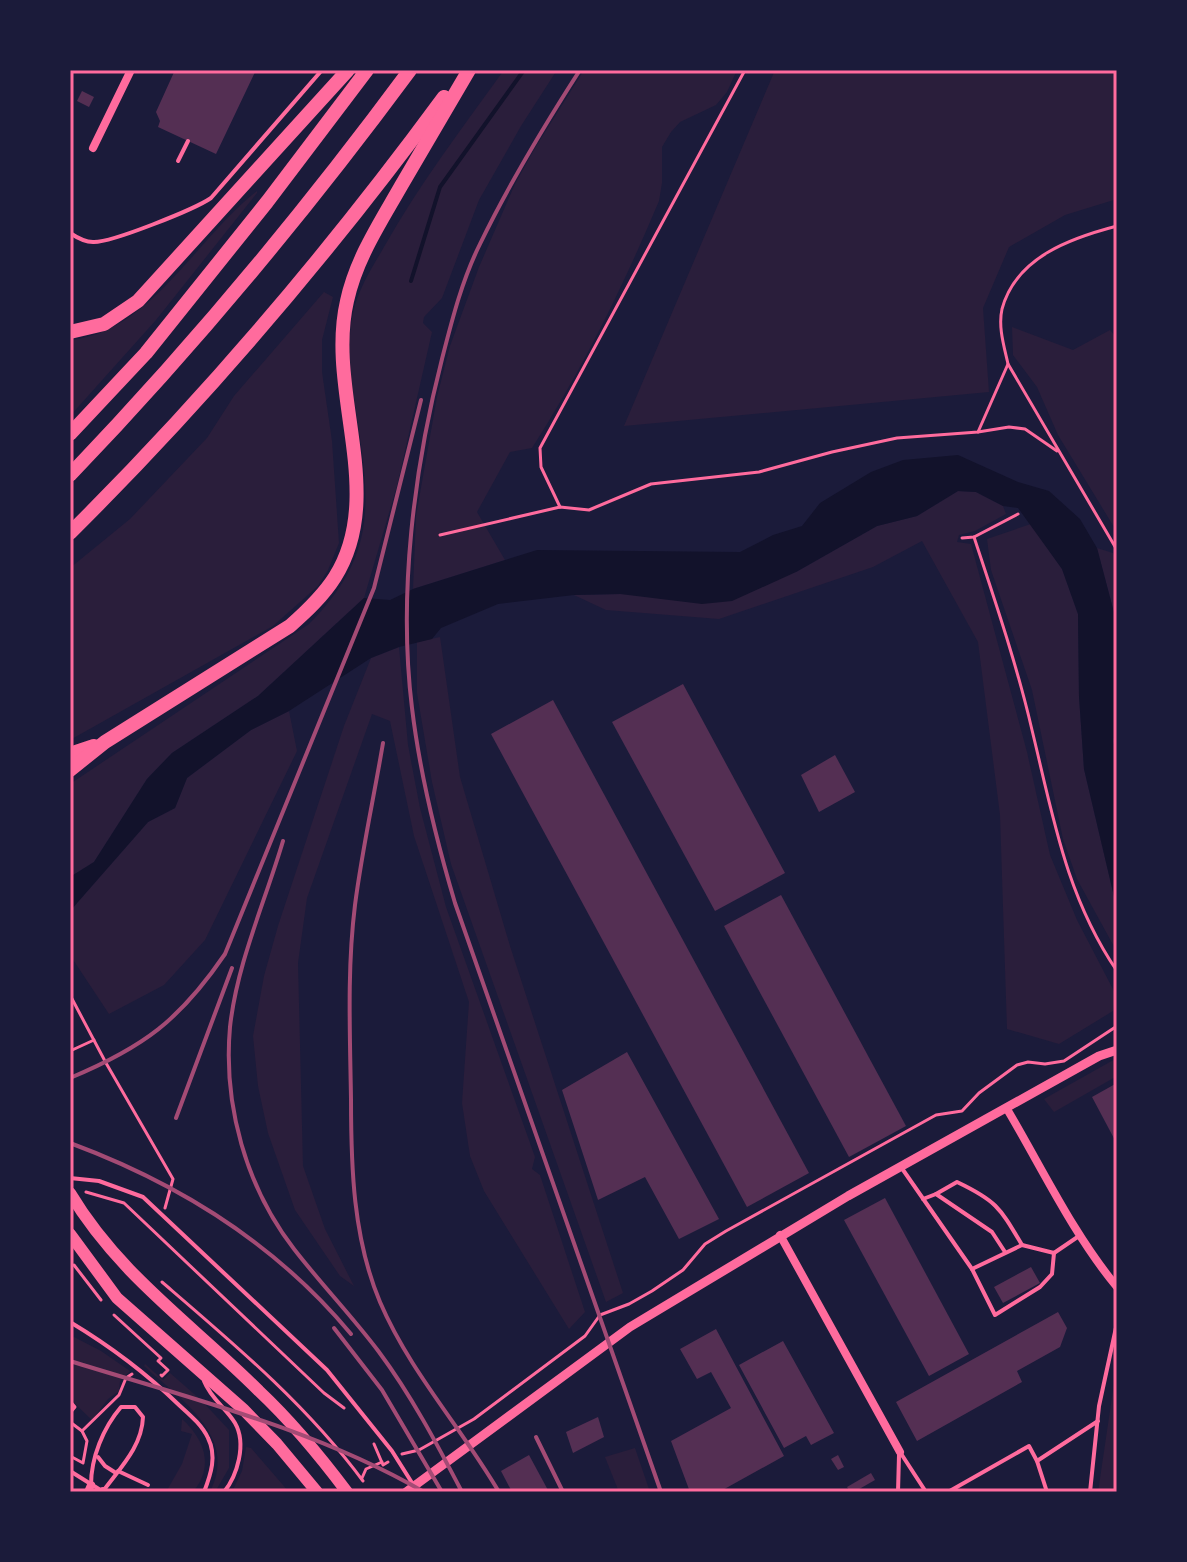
<svg xmlns="http://www.w3.org/2000/svg" width="1187" height="1562" font-family="Signika,sans-serif">
	<style>
		.green { fill: #2a1e3b }
		.water { fill: #12122b }
		.lines { fill: none; stroke-linecap: round; stroke-linejoin: round }
		.stream { stroke: #12122b; stroke-width: 4 }
		.building { fill: #542f53 }
		.path { stroke: #ff6b9d; stroke-width: 3 }
		.service { stroke: #ff6b9d; stroke-width: 4 }
		.minor { stroke: #ff6b9d; stroke-width: 8 }
		.tertiary { stroke: #ff6b9d; stroke-width: 9 }
		.primary { stroke: #ff6b9d; stroke-width: 12 }
		.motorway { stroke: #ff6b9d; stroke-width: 14 }
		.rail { stroke: #a44b75; stroke-width: 4 }
		.neatline { fill: none; stroke: #ff6b9d; stroke-width: 3 }
	</style>
	<rect width="100%" height="100%" fill="#1b1b3a"/>
	<g class="green">
		<path d="M504 70H557L521 126 479 200 442 298 424 317 423 323 432 332 397 486 364 598 258 696 172 753 147 779 94 862 70 877V784L309 624C383 550 368 493 354 398 350 371 347 340 353 313 358 289 372 268 384 247 419 185 462 128 504 70Z"/>
		<path d="M584 70H737L727 92 716 105 680 122 671 132 662 147V183L659 201C623 287 582 370 532 448L510 452 477 512 505 560 413 589 416 516 437 397 450 346 479 267 515 184 535 148Z"/>
		<path d="M775 70H1117V199L1065 215 1009 247 983 308 989 392 624 426Z"/>
		<path d="M257 191V193L156 320 70 416V340C151 332 197 237 257 191Z"/>
		<path d="M324 292 333 297 322 340V372L332 441 339 543 328 570 318 586 273 626 70 740V568L130 519 207 438 234 396Z"/>
		<path d="M1012 327 1073 350 1110 330 1116 337 1117 532 1058 435 1037 387 1013 355Z"/>
		<path d="M958 491 976 492 1003 506 1006 514 975 531 959 535 957 542 971 544 1027 752 1050 855 1077 920 1116 995 1113 1011 1059 1044 1007 1029 1000 815 978 642 922 541 873 567 719 619 606 610 574 595 620 594 796 572 877 526 917 516Z"/>
		<path d="M1031 524 1062 569 1078 614 1079 696 1084 769 1117 909V952L1077 879 1063 839 1032 690 991 570 987 539Z"/>
		<path d="M1097 548 1113 553 1117 561V624Z"/>
		<path d="M440 637 460 777 510 946 623 1293 606 1302 451 864 432 782 417 693V642Z"/>
		<path d="M399 647 408 745 420 808 446 907 535 1157 532 1169 540 1175 585 1312 569 1329 484 1191 470 1156 462 1103 469 1002 414 836 390 721 372 714 307 898 298 963 303 1166 325 1229 354 1286 340 1276 295 1210 268 1133 258 1086 253 1036 264 976 278 926 344 726 371 658Z"/>
		<path d="M289 711 297 751 205 940 164 985 109 1014 70 955V911L148 822 175 808 187 778 251 730Z"/>
		<path d="M1117 1058V1076L1054 1112 1044 1099Z"/>
		<path d="M74 1337 101 1351 130 1371 120 1381 119 1391 108 1399 92 1420 70 1399V1339Z"/>
		<path d="M1117 1363V1492H1098Z"/>
		<path d="M145 1364 163 1380 170 1373 201 1400 229 1430V1468L215 1492H210C239 1436 180 1399 144 1366Z"/>
		<path d="M182 1419C204 1439 215 1466 193 1492H166L182 1464 192 1434 181 1431Z"/>
		<path d="M246 1447 251 1448 289 1492H232L242 1471Z"/>
		<path d="M635 1448 650 1492H619L605 1457Z"/>
	</g>
	<path class="water" d="M958 455 1018 482 1049 491 1080 519 1097 548 1117 624V726L1113 741 1117 756V909L1084 769 1079 696 1078 614 1062 569 1018 508 1003 506 976 492 958 491 917 516 877 526 796 572 732 601 702 604 620 594 574 595 498 604 441 628 432 639 399 647 371 658 289 711 251 730 187 778 175 808 148 822 70 911V877L94 862 147 779 172 753 258 696 364 598 390 600 413 589 537 550 740 552 773 535 802 526 820 503 871 472 903 460Z"/>
	<g class="lines">
		<path class="stream" d="M411 281 440 187 524 70"/>
	</g>
	<g class="building">
		<path d="M175 70H256L216 154 158 127 160 121 156 112Z"/>
		<path d="M82 91 94 97 89 107 77 101Z"/>
		<path d="M683 684 785 873 715 911 612 722Z"/>
		<path d="M553 700 809 1173 747 1207 491 734Z"/>
		<path d="M835 755 855 792 819 812 801 775Z"/>
		<path d="M781 895 906 1126 849 1157 724 926Z"/>
		<path d="M627 1052 719 1219 679 1239 645 1177 598 1200 562 1090Z"/>
		<path d="M1117 1083V1144L1092 1097Z"/>
		<path d="M885 1198 969 1354 929 1376 844 1220Z"/>
		<path d="M1031 1267 1040 1283 1003 1303 994 1287Z"/>
		<path d="M1058 1312 1067 1328 1060 1347 1017 1371 1022 1382 917 1441 896 1402Z"/>
		<path d="M716 1329 784 1456 719 1492H690L671 1441 731 1408 711 1372 697 1379 680 1349Z"/>
		<path d="M783 1341 834 1433 811 1445 806 1436 784 1448 739 1365Z"/>
		<path d="M598 1417 604 1437 573 1453 566 1432Z"/>
		<path d="M529 1455 549 1492H512L501 1471Z"/>
		<path d="M838 1455 844 1467 838 1470 831 1459Z"/>
		<path d="M871 1473 875 1480 854 1492H850L847 1487Z"/>
	</g>
	<g class="lines">
		<g class="path">
			<path d="M1117 226C1071 238 1016 257 1002 309 998 327 1004 346 1008 364L1117 550"/>
			<path d="M978 432 1008 364"/>
			<path d="M560 507 541 467 540 448 745 70"/>
			<path d="M440 535 560 507 589 510 651 484 759 472 832 452 897 438 978 432 1009 427 1025 429 1057 451"/>
			<path d="M974 537C995 601 1017 665 1032 730 1053 816 1066 896 1117 971"/>
			<path d="M962 538 974 537 1018 514"/>
			<path d="M70 995 106 1063 173 1179 165 1208"/>
			<path d="M70 1051 94 1040"/>
			<path d="M86 1192 124 1203 324 1393 344 1408"/>
			<path d="M74 1265 101 1300"/>
			<path d="M162 1282C233 1343 307 1405 363 1481"/>
			<path d="M114 1315 161 1358 158 1361 168 1370 162 1376 161 1375"/>
			<path d="M70 1401 75 1407 70 1413"/>
			<path d="M70 1422 82 1431 119 1395 126 1378 132 1374"/>
			<path d="M374 1444 383 1465 388 1462"/>
			<path d="M402 1454 419 1450 474 1419 585 1336 600 1315 629 1304 652 1291 683 1270 705 1244 726 1231 936 1115 962 1111 979 1093 1017 1065 1028 1062 1045 1064 1064 1061 1117 1026"/>
			<path d="M70 1456 83 1463 87 1441 82 1431"/>
			<path d="M362 1478 366 1469 382 1462"/>
		</g>
		<g class="service">
			<path d="M178 161 188 141"/>
			<path d="M70 233C76 237 86 242 93 242 111 243 195 209 211 198L322 70"/>
			<path d="M901 1167 972 1269 1022 1245 1054 1253 1079 1236"/>
			<path d="M70 1178 99 1181 143 1197 327 1370 392 1451 414 1486"/>
			<path d="M936 1194 957 1182C997 1201 1000 1208 1022 1245"/>
			<path d="M923 1199 936 1194 992 1232 1005 1252"/>
			<path d="M972 1269 995 1315 1040 1287 1052 1274 1054 1253"/>
			<path d="M70 1322C110 1346 146 1373 179 1405 190 1415 202 1425 208 1438 217 1456 211 1474 204 1492"/>
			<path d="M204 1381C211 1399 226 1408 235 1423 247 1444 237 1476 224 1492"/>
			<path d="M900 1452 926 1492"/>
			<path d="M98 1457 105 1466 116 1473"/>
			<path d="M1037 1461 1098 1421"/>
			<path d="M70 1471 102 1491"/>
			<path d="M118 1471 148 1485"/>
			<path d="M91 1485C91 1458 103 1428 121 1407H135L143 1417C142 1446 121 1467 104 1490"/>
			<path d="M898 1492 899 1455"/>
			<path d="M948 1492 1029 1446 1037 1461 1047 1492"/>
			<path d="M1090 1492 1099 1406 1117 1323"/>
		</g>
		<g class="minor">
			<path d="M93 148 131 70"/>
			<path d="M1007 1109C1042 1168 1073 1234 1117 1287"/>
			<path d="M780 1235 900 1452"/>
			<path d="M88 1492 91 1485"/>
			<path d="M103 1492V1491"/>
		</g>
		<path class="tertiary" d="M406 1492 630 1327 848 1196 1099 1056 1117 1050"/>
		<g class="primary">
			<path d="M70 1193C119 1275 193 1325 259 1391 292 1422 320 1456 347 1492"/>
			<path d="M70 1234 117 1298 243 1409 277 1444 317 1492"/>
		</g>
		<g class="motorway">
			<path d="M70 332 104 324 138 301 348 70"/>
			<path d="M70 434 146 353 267 202 367 70"/>
			<path d="M70 475C192 348 305 212 410 70"/>
			<path d="M70 533C206 398 330 252 444 97"/>
			<path d="M70 754 94 746"/>
			<path d="M70 770 105 742 290 626C307 611 323 596 335 577 387 494 326 391 347 301 356 259 380 223 401 186 424 147 446 109 469 70"/>
		</g>
		<g class="rail">
			<path d="M580 70C544 126 509 184 480 244 462 280 452 320 442 359 414 468 398 595 412 708 420 775 436 839 455 903L661 1492"/>
			<path d="M383 743C374 797 362 850 355 905 347 969 350 1034 351 1099 351 1167 353 1238 380 1302 410 1372 461 1427 499 1492"/>
			<path d="M283 841C265 902 237 963 230 1027 223 1105 246 1187 294 1249 321 1284 352 1316 379 1352 411 1395 437 1444 462 1492"/>
			<path d="M70 1078C144 1047 180 1020 225 954L374 588 421 400"/>
			<path d="M176 1118 232 968"/>
			<path d="M70 1143C178 1183 277 1245 351 1334"/>
			<path d="M334 1328 382 1390 442 1492"/>
			<path d="M70 1361C189 1398 315 1429 424 1492"/>
			<path d="M536 1437 563 1492"/>
		</g>
	</g>
	<rect width="1187" height="1562" fill="none" stroke="#1b1b3a" stroke-width="144"/>
	<rect x="72" y="72" width="1043" height="1418" class="neatline"/>
</svg>
